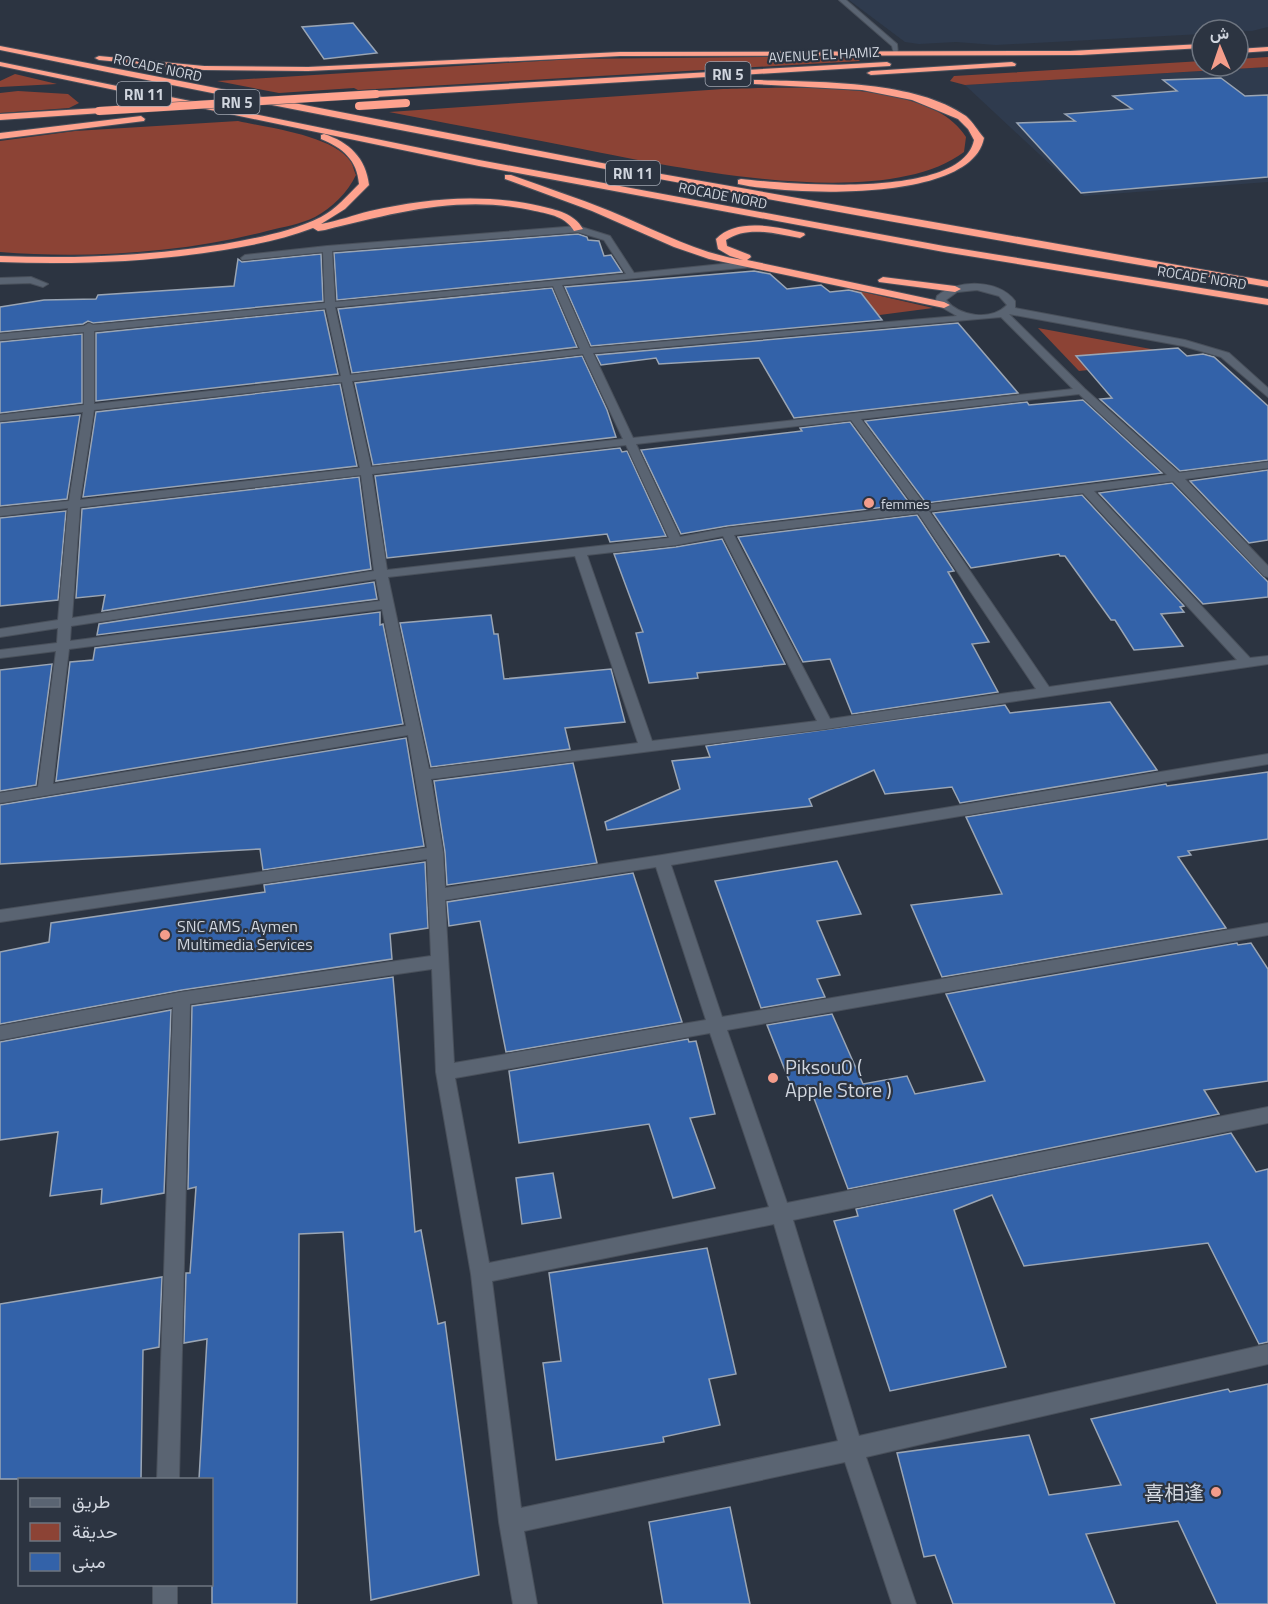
<svg xmlns="http://www.w3.org/2000/svg" width="1268" height="1604" font-family="'Titillium Web',Vazirmatn,'Noto Sans SC',sans-serif">
	<style>
		.built { fill: #2f3b4e }
		.green { fill: #8c4335 }
		.building { fill: #3362a9; stroke: #9aa5b4; stroke-width: 1.5 }
		.lines { fill: none; stroke-linecap: round; stroke-linejoin: round }
		.street-casing { stroke: #49505b; stroke-width: 2 }
		.highway-casing { stroke: #49505b; stroke-width: 2 }
		.street { fill: #5a6472; fill-rule: evenodd }
		.highway { fill: #fea28e; fill-rule: evenodd }
		.highway-bridge-casing { stroke: #49505b; stroke-width: 9; stroke-linecap: butt }
		.highway-bridge { stroke: #fea28e; stroke-width: 8 }
		.poi-dot { fill: #f49d8b; stroke: #2c3441; stroke-width: 2 }
		.labels { text-anchor: middle; dominant-baseline: central; stroke-width: 4.5; stroke-linejoin: round; paint-order: stroke }
		.far-street-label { font-size: 14px; fill: #d1d6df; stroke: #2c3441 }
		.far-poi-label { font-size: 14px; fill: #d1d6df; stroke: #2c3441; text-anchor: start }
		.shield { fill: #2c3441; stroke: #a0a5b0; stroke-width: 1.5 }
		.shield-label { font-size: 15px; font-weight: bold; fill: #d1d6df }
		.poi-label { font-size: 16px; fill: #d1d6df; stroke: #2c3441; text-anchor: start }
		.near-poi-label { font-size: 20px; fill: #d1d6df; stroke: #2c3441; text-anchor: start }
	</style>
	<rect width="100%" height="100%" fill="#2c3441"/>
	<g class="built">
		<path d="M849 0H1268V27L1252 31 1202 30V34L996 45 956 42 919 44 905 42Z"/>
		<path d="M1268 67V182L1084 196 965 85Z"/>
	</g>
	<g class="green">
		<path d="M854 56 860 61 358 90 354 88 279 93 217 81 572 59Z"/>
		<path d="M1268 57V67L965 85 950 81 954 76 1202 61V66H1238V59Z"/>
		<path d="M15 74 57 84 0 87V81Z"/>
		<path d="M723 89C784 88 931 78 966 137L964 152C882 214 669 166 572 147 511 135 450 124 389 112Z"/>
		<path d="M18 91 68 94 79 103 69 108 0 113V93Z"/>
		<path d="M238 121C268 128 333 135 351 162 353 165 354 171 356 175 348 192 332 208 315 217 301 224 283 227 267 231 184 253 86 259 0 252V141L75 131Z"/>
		<path d="M850 289 933 308 872 316Z"/>
		<path d="M1038 328 1199 358 1079 371Z"/>
	</g>
	<g class="building">
		<path d="M353 23 377 53 324 59 302 27Z"/>
		<path d="M1221 78 1245 96 1268 95V177L1081 193 1017 123 1075 121 1065 114 1132 109 1113 96 1177 91 1163 80Z"/>
		<path d="M578 234 587 237 588 240 599 241 604 256 611 255 622 272 337 300 334 253Z"/>
		<path d="M321 254 323 301 93 323 88 321 83 324 0 332V307L44 300 96 299 98 295 234 286 238 259 242 262Z"/>
		<path d="M754 271 770 274 787 289 821 285 830 292 849 290 861 293 882 320 591 346 565 287Z"/>
		<path d="M552 288 577 347 352 373 338 309Z"/>
		<path d="M324 310 338 374 96 401V333Z"/>
		<path d="M958 323 1018 393 794 418 759 358 659 364 656 358 601 365 596 355Z"/>
		<path d="M82 334V403L0 413V342Z"/>
		<path d="M1178 348 1187 356 1203 354 1214 357 1268 406V460L1180 471 1100 399 1112 398 1076 356Z"/>
		<path d="M582 356 607 410 616 437 373 465 355 383Z"/>
		<path d="M340 384 357 466 83 497 96 412Z"/>
		<path d="M1083 400 1162 473 926 503 865 421 1027 402 1029 405Z"/>
		<path d="M80 415 67 499 0 506V423Z"/>
		<path d="M850 422 910 504 727 526 681 534 641 450 802 431 800 428Z"/>
		<path d="M620 448 622 452 627 451 666 536 610 542 607 534 387 558 375 476Z"/>
		<path d="M1268 470V540L1249 543 1190 481Z"/>
		<path d="M359 477 371 569 102 611 105 595 76 598 82 509Z"/>
		<path d="M1172 483 1268 582V597L1203 604 1099 493Z"/>
		<path d="M1082 495 1184 606 1180 607 1184 612 1161 614 1183 646 1134 650 1115 620H1111L1065 556H1060L1059 554 971 568 933 513Z"/>
		<path d="M66 511 58 600 0 606V518Z"/>
		<path d="M917 515 954 571 948 572 989 642 972 644 998 692 852 714 830 659 803 662 738 537Z"/>
		<path d="M722 539 785 664 697 673 698 678 649 683 636 633 643 632 614 554 676 547Z"/>
		<path d="M374 582 377 599 97 635 99 624Z"/>
		<path d="M380 612V625L383 624 403 724 56 781 70 662 93 660 95 648Z"/>
		<path d="M491 615 494 634H498L504 679 611 669 625 722 565 728 570 749 431 767 400 623Z"/>
		<path d="M52 664 36 785 0 791V670Z"/>
		<path d="M1110 702 1157 770 960 803 952 787 885 794 874 770 809 799 812 806 607 830 605 822 680 789 672 761 710 757 706 746 1005 705 1010 713Z"/>
		<path d="M406 738 424 846 263 870 260 849 0 864V805Z"/>
		<path d="M573 763 597 863 447 885 445 852 434 781Z"/>
		<path d="M1268 772V839L1188 851 1191 855 1178 857 1226 928 942 977 911 905 1002 894 966 817 1166 784 1167 786Z"/>
		<path d="M837 861 861 914 817 921 840 975 817 979 825 997 761 1008 715 881Z"/>
		<path d="M425 862 428 928 390 934 392 959 182 990 0 1024V952L49 942 51 923 265 892 264 885Z"/>
		<path d="M633 873 682 1022 506 1052 480 921 449 926 447 902Z"/>
		<path d="M1237 943 1238 945 1251 943 1268 969V1081L1204 1090 1219 1114 848 1189 809 1085 792 1088 767 1025 832 1014 863 1084 907 1076 915 1094 985 1081 946 994Z"/>
		<path d="M393 977 415 1232 421 1230 438 1324 445 1322 479 1575 371 1600 343 1232 299 1234 297 1604H212V1479H199L207 1339 184 1343 186 1273H190L196 1187 188 1189 192 1006Z"/>
		<path d="M171 1010 164 1193 101 1204 102 1189 50 1196 58 1132 0 1140V1042Z"/>
		<path d="M688 1039 689 1042 696 1041 715 1114 690 1118 715 1188 673 1198 649 1124 519 1143 509 1071Z"/>
		<path d="M1231 1133 1256 1172 1268 1169V1342L1259 1344 1208 1243 1024 1266 992 1195 954 1210 1006 1367 890 1391 834 1221 858 1216 856 1209Z"/>
		<path d="M553 1173 561 1218 522 1224 516 1178Z"/>
		<path d="M707 1248 736 1374 709 1379 720 1425 663 1437 664 1442 556 1460 543 1363 561 1361 549 1273Z"/>
		<path d="M162 1277 159 1347 143 1350 141 1479H0V1304Z"/>
		<path d="M1268 1384V1604H1217L1178 1521 1086 1534 1115 1604H953L935 1555 924 1557 897 1453 1029 1435 1049 1495 1121 1485 1091 1419 1228 1389 1230 1392Z"/>
		<path d="M730 1507 750 1604H663L649 1522Z"/>
	</g>
	<g class="lines">
		<defs>
			<g id="street">
				<path d="M839 0H846L897 44 898 54H894L892 46Z"/>
				<path d="M578 226 610 236 634 273 752 261 756 264 752 267 562 285 590 348 957 316 943 308 936 300 937 296C957 279 999 279 1015 301V308L1185 340 1229 353 1268 388V397L1221 357 1183 346 1009 314 1085 389 1179 473 1268 462V468L1185 479 1268 566V577L1264 576 1173 481 1094 491 1250 658 1268 656V664L826 729 431 779 443 852 445 888 662 855 1268 754V764L671 865 722 1017 1268 923V935L727 1030 787 1203 1268 1107V1123L793 1220 859 1436 1268 1344V1364L866 1457 916 1604H892L845 1462 524 1531 537 1604H513L499 1522 471 1274 436 1072 432 969 190 1004 179 1480H157L173 1007 0 1040V1026L182 992 431 956 427 859 0 922V910L427 848 408 735 0 803V793L38 787 56 651 0 658V650L57 643 58 628 0 637V629L58 620 68 508 0 516V508L69 501 83 412 0 421V415L84 405V332L0 340V334L84 326 89 323 93 325 325 303 323 252 242 260 241 258 245 255 327 246ZM578 232 604 240 626 274 335 302 332 251ZM553 286 580 349 350 375 335 307ZM977 290 999 296 1007 305C991 321 960 317 946 300L957 292ZM326 308 341 376 94 404V331ZM1001 317 1073 389 633 438 593 353ZM583 354 623 439 371 467 352 381ZM342 382 360 468 80 500 94 410ZM1079 394 1167 475 925 505 861 419ZM851 420 914 506 727 528 680 537 636 444ZM626 445 669 538 387 570 372 474ZM361 475 374 571 72 618 80 507ZM1083 493 1237 660 1049 687 929 511ZM918 513 1036 689 830 719 734 535ZM723 536 817 721 652 741 587 555 676 545ZM575 556 638 743 429 769 388 577ZM376 579 380 601 70 641 71 626ZM382 609 406 726 53 784 69 649ZM656 867 706 1020 454 1063 445 900ZM710 1033 769 1207 489 1263 455 1078ZM774 1224 838 1441 521 1508 492 1281Z"/>
				<path d="M31 277 48 284 43 287 30 283 0 284V278Z"/>
				<rect x="153" y="1584" width="24" height="20"/>
			</g>
			<g id="highway">
				<path d="M1202 44V48L1081 55 620 56 308 71 204 70 99 60 95 58 99 56 204 66 308 67 620 52 1070 51Z"/>
				<path d="M0 46 633 169 1268 281V287C844 215 421 137 0 50Z"/>
				<path d="M1268 47V51L1238 53V49Z"/>
				<path d="M0 62 479 160 944 246 1268 299V305L944 252 479 166 0 66Z"/>
				<path d="M887 62 891 64 890 66 376 97 372 94 376 91Z"/>
				<path d="M1012 62 1016 64 1015 66 871 75 867 73 871 71Z"/>
				<path d="M757 80C818 82 915 80 966 116 973 122 978 131 984 138 972 204 787 195 738 184V180L741 179C787 184 962 200 974 140L968 129 958 119 912 100 862 90 754 84V80Z"/>
				<path d="M99 108 103 111 102 113 0 120V114Z"/>
				<path d="M141 116 145 119 144 121 0 139V133Z"/>
				<path d="M324 134C349 142 366 158 369 185L345 209 321 224C338 221 354 215 370 211 427 198 482 193 540 206 556 210 574 213 583 229L574 231C566 217 550 214 535 211 462 194 395 213 325 230L318 231 313 228C285 239 254 245 224 250 150 262 75 265 0 262V256C75 259 150 256 224 244 256 238 291 232 321 217 336 209 347 196 359 184 357 160 343 148 321 139V135Z"/>
				<path d="M505 175H511C544 187 578 198 610 211 654 229 696 253 743 260L730 256 718 249 716 239C737 217 777 227 804 233L805 235 800 238C776 234 748 225 726 240L727 246 750 255 751 257 747 260 944 302 950 305 944 308 709 259 674 247 592 211 505 179Z"/>
				<path d="M883 277 955 286 961 289 955 292 879 282 878 280Z"/>
			</g>
		</defs>
		<use href="#street" class="street-casing"/>
		<use href="#highway" class="highway-casing"/>
		<use href="#street" class="street"/>
		<use href="#highway" class="highway"/>
		<defs>
			<g id="highway-bridge">
				<path d="M359 106 406 103"/>
				<path d="M99 111 376 94"/>
			</g>
		</defs>
		<use href="#highway-bridge" class="highway-bridge-casing"/>
		<use href="#highway-bridge" class="highway-bridge"/>
	</g>
	<g class="poi-dot">
		<circle cx="869" cy="503" r="6"/>
		<circle cx="165" cy="935" r="6"/>
		<circle cx="773" cy="1078" r="6"/>
		<circle cx="1216" cy="1492" r="6"/>
	</g>
	<g class="labels">
		<g class="far-street-label">
			<text transform="translate(824 54) rotate(-3)">AVENUE EL HAMIZ</text>
			<text transform="translate(158 67) rotate(12)">ROCADE NORD</text>
			<text transform="translate(723 195) rotate(11)">ROCADE NORD</text>
			<text transform="translate(1202 277) rotate(9)">ROCADE NORD</text>
		</g>
		<g class="far-poi-label">
			<text x="881" y="503">femmes</text>
		</g>
		<g class="shield">
			<rect x="705.5" y="62" width="45" height="24" rx="4.5"/>
			<rect x="117" y="82" width="54" height="24" rx="4.5"/>
			<rect x="214.5" y="90" width="45" height="24" rx="4.5"/>
			<rect x="606" y="161" width="54" height="24" rx="4.5"/>
		</g>
		<g class="shield-label">
			<text x="728" y="74">RN 5</text>
			<text x="144" y="94">RN 11</text>
			<text x="237" y="102">RN 5</text>
			<text x="633" y="173">RN 11</text>
		</g>
		<g class="poi-label">
			<text x="177" y="926">SNC AMS . Aymen<tspan x="177" dy="18">Multimedia Services</tspan></text>
		</g>
		<g class="near-poi-label">
			<text x="785" y="1066">Piksou0 (<tspan x="785" dy="23">Apple Store )</tspan></text>
			<text x="1204" y="1492" text-anchor="end">喜相逢</text>
		</g>
	</g>
	<rect x="18" y="1478" width="195" height="108" fill="#2c3441" stroke="#6e7580" stroke-width="1.5"/>
	<rect x="30" y="1498" width="30" height="9" fill="#5a6472" stroke="#6e7580" stroke-width="1.5"/>
	<text x="72" y="1508" font-size="18" fill="#d1d6df">طريق</text>
	<rect x="30" y="1523" width="30" height="18" fill="#8c4335" stroke="#6e7580" stroke-width="1.5"/>
	<text x="72" y="1538" font-size="18" fill="#d1d6df">حديقة</text>
	<rect x="30" y="1553" width="30" height="18" fill="#3362a9" stroke="#6e7580" stroke-width="1.5"/>
	<text x="72" y="1568" font-size="18" fill="#d1d6df">مبنى</text>
	<g transform="translate(1220 48) rotate(358)"><circle r="28" fill="#2c3441" stroke="#6e7580" stroke-width="1.5"/>
	<path d="M0-4.5L10 22L0 15L-10 22Z" fill="#f49d8b"/>
	<text y="-9" font-size="16" font-weight="bold" text-anchor="middle" fill="#d1d6df">ش</text>
	</g>
</svg>
